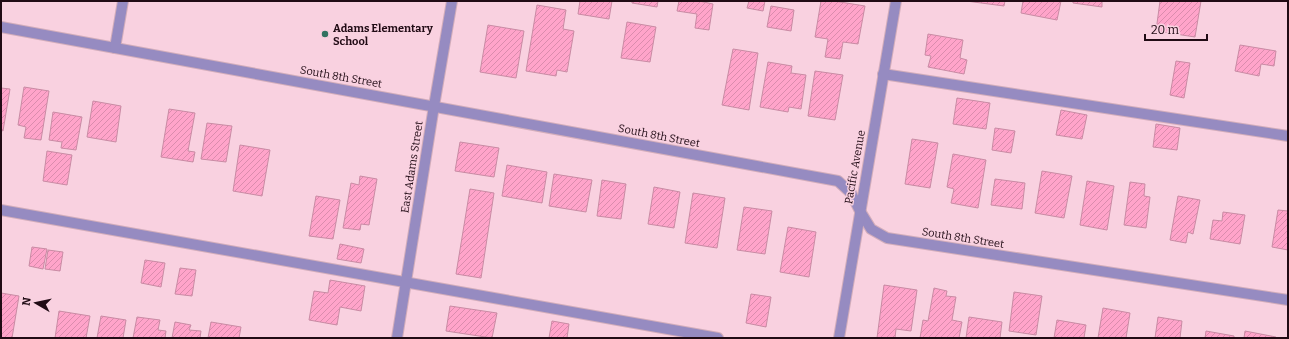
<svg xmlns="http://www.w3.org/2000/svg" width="1289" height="339" font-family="Bitter,serif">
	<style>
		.building { fill: url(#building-hatch); stroke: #c98ba4 }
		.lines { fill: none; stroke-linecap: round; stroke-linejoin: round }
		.minor-casing { stroke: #d2adbb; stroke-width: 12 }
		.minor { stroke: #968bc1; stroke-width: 10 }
		.poi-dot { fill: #327261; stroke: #f9d1e0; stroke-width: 1.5 }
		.labels { text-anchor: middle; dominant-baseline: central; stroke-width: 3; stroke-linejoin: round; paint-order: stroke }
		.poi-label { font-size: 11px; font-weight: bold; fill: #210b15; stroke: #f9d1e0; text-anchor: start }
		.street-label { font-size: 11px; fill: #210b15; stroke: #f9d1e0 }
	</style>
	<defs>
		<pattern id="building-hatch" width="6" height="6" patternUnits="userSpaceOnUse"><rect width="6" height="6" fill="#ffa4ca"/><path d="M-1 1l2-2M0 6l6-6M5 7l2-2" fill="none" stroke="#da8cad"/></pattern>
	</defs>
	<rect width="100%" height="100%" fill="#f9d1e0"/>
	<g class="building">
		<path d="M580 1H612L609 19 578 14Z"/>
		<path d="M632 1H658L657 7 632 3Z"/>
		<path d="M679 1H699L713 4 709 30 695 28 697 14 677 11Z"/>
		<path d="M749 1H765L763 11 747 8Z"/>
		<path d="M821 1H834L865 6 858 44 843 42 840 59 825 57 828 39 815 37Z"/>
		<path d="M966 1H1005L1004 6Z"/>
		<path d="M1023 1H1061L1057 20 1021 13Z"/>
		<path d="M1073 1H1102V7L1073 3Z"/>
		<path d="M1160 1H1201L1195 37 1156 31Z"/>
		<path d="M537 5 566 10 563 29 574 31 567 72 557 70 556 76 526 71Z"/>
		<path d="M771 6 794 10 791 31 767 27Z"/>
		<path d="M627 22 656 27 650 62 621 58Z"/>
		<path d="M488 25 524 31 516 78 480 72Z"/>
		<path d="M928 34 963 40 960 58 967 60 964 74 928 67 931 56 925 55Z"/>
		<path d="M1240 45 1276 51 1274 66 1261 64 1259 76 1235 71Z"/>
		<path d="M733 49 758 53 749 110 722 105Z"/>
		<path d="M1176 61 1190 63 1184 98 1170 95Z"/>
		<path d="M768 62 792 66 791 73 806 75 801 109 789 107 788 112 760 107Z"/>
		<path d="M815 71 843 75 835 120 808 116Z"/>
		<path d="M24 87 49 91 41 140 24 138 26 127 18 125Z"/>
		<path d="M1 88 10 89 3 131 1 130Z"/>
		<path d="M957 98 990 103 986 129 953 124Z"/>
		<path d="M93 101 121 106 116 142 87 137Z"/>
		<path d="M169 109 195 113 188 151 195 152 193 162 161 157Z"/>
		<path d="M1061 110 1087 115 1082 139 1056 135Z"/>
		<path d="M53 112 82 117 76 150 61 148 62 142 49 140Z"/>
		<path d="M207 123 232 126 226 162 201 159Z"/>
		<path d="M1156 124 1180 128 1177 150 1153 147Z"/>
		<path d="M995 128 1015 131 1011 153 992 150Z"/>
		<path d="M912 139 938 143 930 188 905 184Z"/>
		<path d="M460 142 499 148 494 177 455 171Z"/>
		<path d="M240 145 270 150 262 196 233 191Z"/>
		<path d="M47 151 72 155 67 185 43 181Z"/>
		<path d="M953 154 986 160 978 208 951 203 954 189 947 187Z"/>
		<path d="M507 165 547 172 542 203 502 196Z"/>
		<path d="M1042 171 1072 176 1064 218 1035 213Z"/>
		<path d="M554 174 592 180 586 212 549 206Z"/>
		<path d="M360 176 377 179 369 225 361 224 360 230 343 228 351 183 359 185Z"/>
		<path d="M995 179 1025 183 1022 209 991 205Z"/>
		<path d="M602 180 626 184 621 219 597 216Z"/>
		<path d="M1087 181 1114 186 1107 230 1080 225Z"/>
		<path d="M1130 182 1145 184 1144 196 1150 197 1146 228 1124 225Z"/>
		<path d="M654 187 680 192 674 228 648 224Z"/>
		<path d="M470 189 494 193 481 278 456 274Z"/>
		<path d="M693 193 725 198 717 248 685 243Z"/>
		<path d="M316 196 340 200 333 239 309 236Z"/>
		<path d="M1178 196 1200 200 1193 234 1188 232 1186 243 1170 240Z"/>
		<path d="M744 207 772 211 765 254 737 250Z"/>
		<path d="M1278 210 1288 211V250L1272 247Z"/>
		<path d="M1223 212 1245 215 1240 244 1210 239 1213 220 1222 221Z"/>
		<path d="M788 227 816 232 809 277 780 272Z"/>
		<path d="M340 244 364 249 361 263 337 259Z"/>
		<path d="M32 247 47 249 43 269 29 266Z"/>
		<path d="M48 250 63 252 60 271 45 269Z"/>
		<path d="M145 260 165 263 161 287 141 283Z"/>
		<path d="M180 268 196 270 192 296 175 294Z"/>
		<path d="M330 280 365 286 361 311 340 307 337 325 309 320 314 291 328 293Z"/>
		<path d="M884 285 917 290 911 331 896 329 895 338H877Z"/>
		<path d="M934 288 947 291 946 296 956 297 952 320 962 322 959 338H920L923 320 928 321Z"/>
		<path d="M1014 292 1042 296 1036 335 1009 331Z"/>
		<path d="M1 293 19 296 12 338H1Z"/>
		<path d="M751 294 771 297 766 327 746 323Z"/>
		<path d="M450 306 497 313 492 338 446 331Z"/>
		<path d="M1103 308 1130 313 1126 338H1098Z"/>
		<path d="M59 311 90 316 86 338H55Z"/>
		<path d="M101 316 126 320 123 338H97Z"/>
		<path d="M137 317 160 320 158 330 166 331 165 338H133Z"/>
		<path d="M969 317 1002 322 1000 338H966Z"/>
		<path d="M1158 317 1182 321 1180 338H1155Z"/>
		<path d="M1057 320 1086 325 1084 338H1054Z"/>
		<path d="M552 321 569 324 567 338H549Z"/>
		<path d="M175 322 191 325 189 330 201 331 200 338H172Z"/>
		<path d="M211 322 241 327 239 338H208Z"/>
		<path d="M1206 331 1234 336V338H1205Z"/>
		<path d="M1245 331 1276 337V338H1244Z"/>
	</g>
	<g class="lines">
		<defs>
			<g id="minor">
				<path d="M1 27 838 181 851 193 860 211 871 229 887 238 1288 300"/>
				<path d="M115 48 123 1"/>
				<path d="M883 74 1288 136"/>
				<path d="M1 210 718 338"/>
				<path d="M397 338 434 106 452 1"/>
				<path d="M839 338 896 1"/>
			</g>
		</defs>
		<use href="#minor" class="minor-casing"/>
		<use href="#minor" class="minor"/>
	</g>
	<circle class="poi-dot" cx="325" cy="34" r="4"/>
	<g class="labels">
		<g class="poi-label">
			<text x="333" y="28">Adams Elementary<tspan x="333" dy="13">School</tspan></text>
		</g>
		<g class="street-label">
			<text transform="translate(341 77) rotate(10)">South 8th Street</text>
			<text transform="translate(659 136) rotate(11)">South 8th Street</text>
			<text transform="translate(412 167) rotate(-81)">East Adams Street</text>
			<text transform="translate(855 167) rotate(-80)">Pacific Avenue</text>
			<text transform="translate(963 238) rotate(9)">South 8th Street</text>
		</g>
	</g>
	<rect width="1289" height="339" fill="none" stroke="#210b15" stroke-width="4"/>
	<g transform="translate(36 303) rotate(279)" stroke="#f9d1e0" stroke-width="3" paint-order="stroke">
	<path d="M0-3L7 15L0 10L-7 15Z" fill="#210b15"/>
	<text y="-6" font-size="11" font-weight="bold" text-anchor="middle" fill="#210b15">N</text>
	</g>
	<path d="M1145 34v6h62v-6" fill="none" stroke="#210b15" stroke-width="2"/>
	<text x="1151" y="34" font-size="12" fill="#210b15" stroke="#f9d1e0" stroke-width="3" paint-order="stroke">20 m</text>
</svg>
